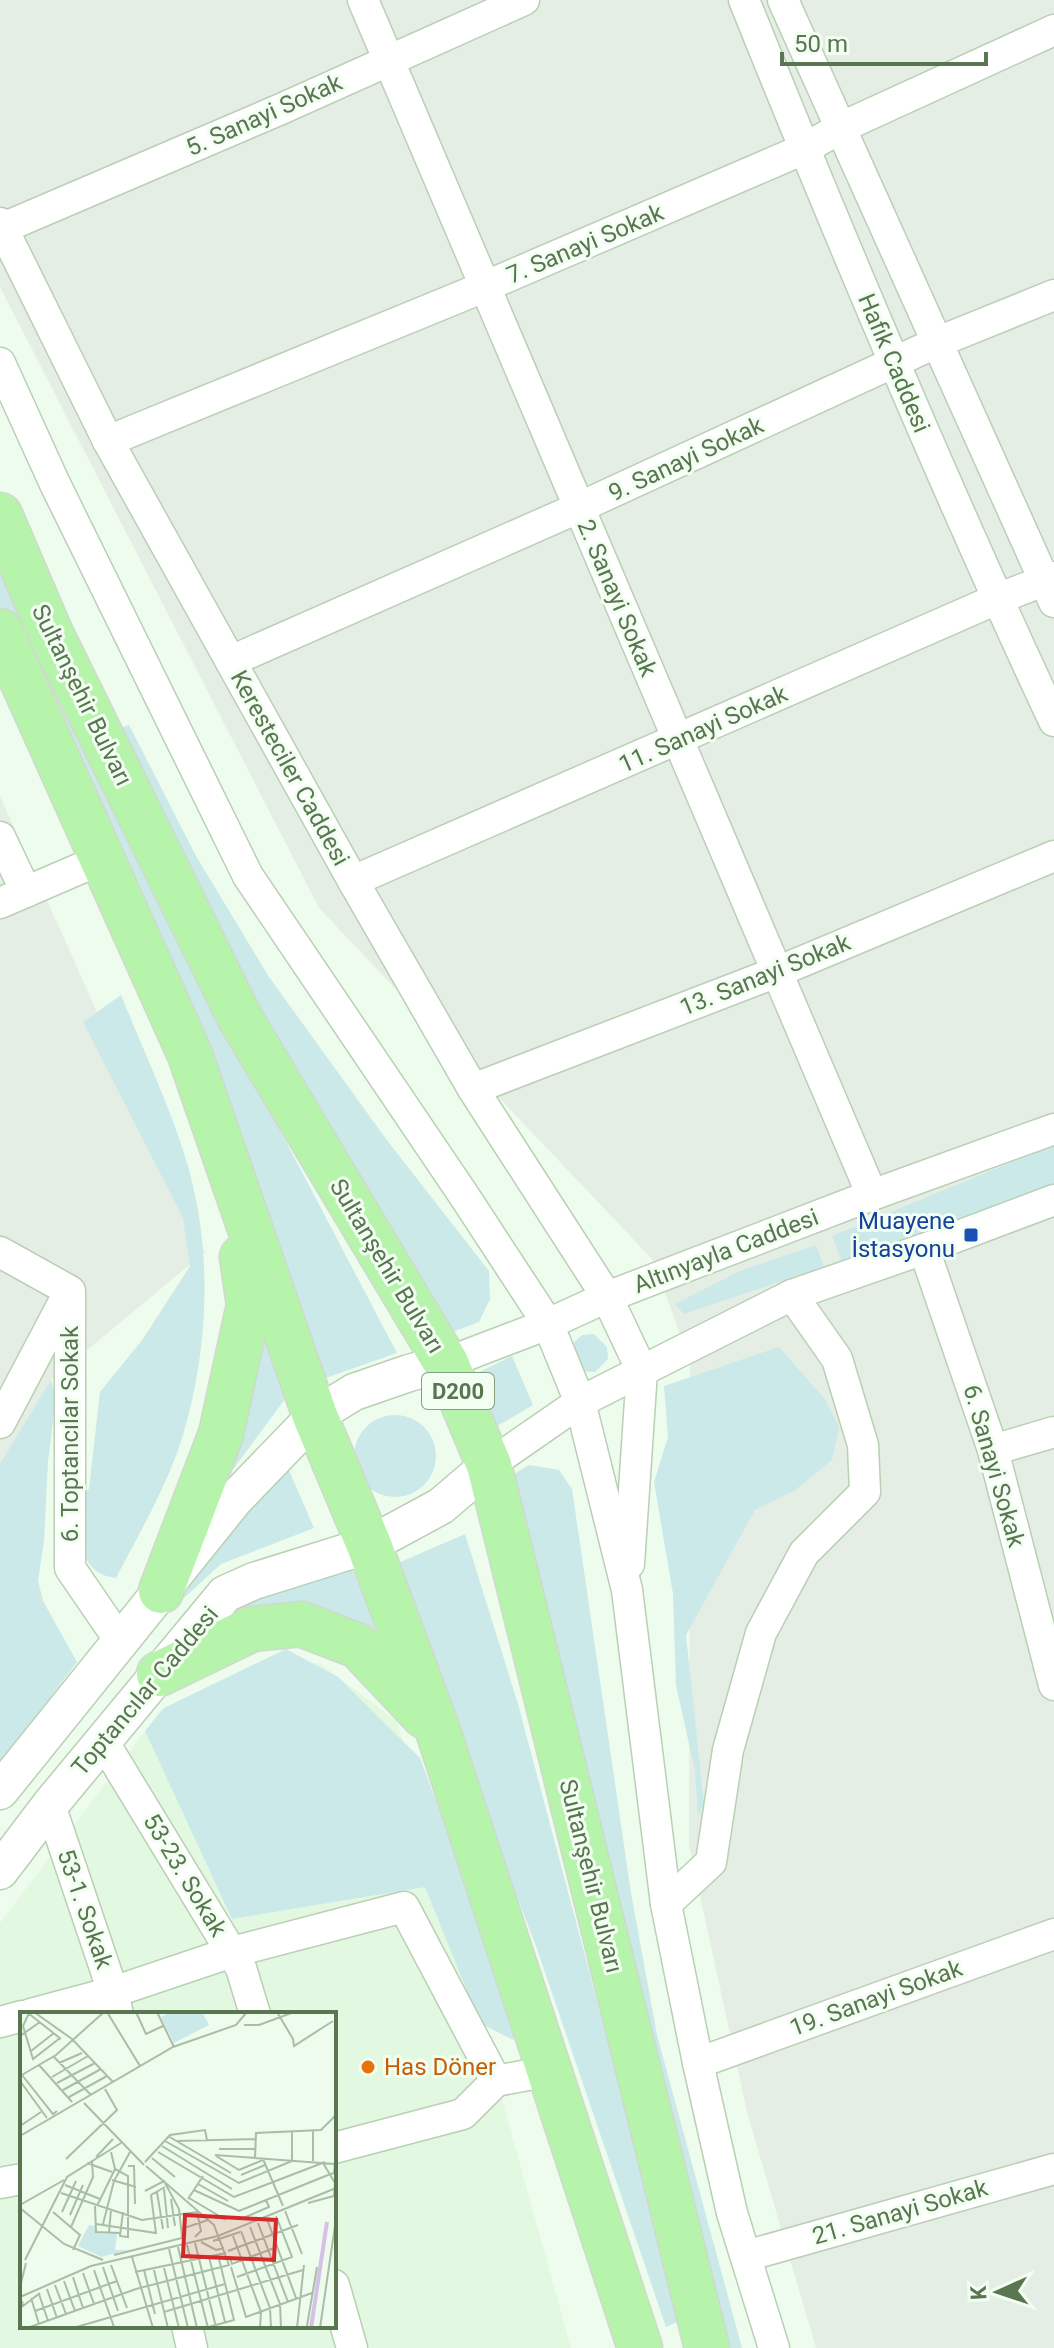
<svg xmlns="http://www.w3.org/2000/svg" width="1054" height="2348" font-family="Roboto,sans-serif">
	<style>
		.residential { fill: #e2f8e1; fill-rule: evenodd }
		.industrial { fill: #e5eee4 }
		.green { fill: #cbe9e9 }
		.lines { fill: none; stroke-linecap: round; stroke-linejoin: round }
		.minor-casing { stroke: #b9d0b4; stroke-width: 33 }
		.tertiary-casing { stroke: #b9d0b4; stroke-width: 39 }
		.trunk-casing { stroke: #d1d9ce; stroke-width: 47 }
		.minor { stroke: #fff; stroke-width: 30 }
		.tertiary { stroke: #fff; stroke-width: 36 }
		.trunk { stroke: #b6f3ab; stroke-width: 44 }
		.transit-dot { fill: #1a4fb4; stroke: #f3fef3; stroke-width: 3 }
		.food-dot { fill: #e8710a; stroke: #f3fef3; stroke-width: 3 }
		.labels { text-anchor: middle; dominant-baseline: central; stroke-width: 6; stroke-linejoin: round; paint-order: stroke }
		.shield { fill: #f3fef3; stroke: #879f81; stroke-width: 2 }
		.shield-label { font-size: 22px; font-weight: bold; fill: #597650 }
		.street-label { font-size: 24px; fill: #597650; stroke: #f3fef3 }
		.transit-label { font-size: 24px; fill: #164399; stroke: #f3fef3; text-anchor: end }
		.food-label { font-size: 24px; fill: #c56008; stroke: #f3fef3; text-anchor: start }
		.inset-river { fill: none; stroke: #d5c1e5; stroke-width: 4 }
		.inset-road { fill: none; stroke: #a9bea5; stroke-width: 2 }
		.view { fill: #d62828; fill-opacity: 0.15; stroke: #d62828; stroke-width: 4 }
		.inset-edge { fill: none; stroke: #597650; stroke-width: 4 }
	</style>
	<rect width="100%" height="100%" fill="#edfced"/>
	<path class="residential" d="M319 1663 397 1721 571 2348H0V1923L161 1710 254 1664ZM22 2014H334V2326H22Z"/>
	<g class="industrial">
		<path d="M0 0H1054V2348H816L747 2112 689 1845 690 1361 653 1260 319 908 0 287Z"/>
		<path d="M0 796 205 1252 51 1380 0 1482Z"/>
	</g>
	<g class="green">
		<path d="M0 569 104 795 397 1353 314 1382 133 895 0 608Z"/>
		<path d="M129 725 196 856 269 977 386 1139 489 1271 490 1299 479 1322 450 1333 428 1324 112 731Z"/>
		<path d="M121 995C142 1047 167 1100 184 1153 213 1243 210 1344 183 1435 169 1482 139 1534 116 1578 74 1573 81 1530 78 1497L89 1489 100 1392 143 1339 190 1266 183 1218 83 1022Z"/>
		<path d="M1054 1145V1191L842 1262 832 1236Z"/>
		<path d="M816 1245 824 1267 684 1314 675 1304 740 1271Z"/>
		<path d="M268 1313 293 1388 223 1483Z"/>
		<path d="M594 1334 607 1347 608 1359 595 1372 582 1371 572 1344 582 1335Z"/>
		<path d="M779 1347 825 1399 839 1427 832 1460 794 1491 755 1510 686 1635 704 1804 698 1815 695 1771 676 1685 673 1594 654 1482 668 1437 664 1386Z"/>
		<path d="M512 1356 533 1405 489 1431 465 1379Z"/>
		<path d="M51 1380 56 1397 48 1462 44 1541 38 1581 43 1601 77 1662 0 1764V1464Z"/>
		<circle cx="395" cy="1456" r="41"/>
		<path d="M285 1461 314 1528 221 1564 172 1609 152 1624Z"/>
		<path d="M529 1465 559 1470 572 1489 631 1893 657 2035 742 2348H729L673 2144 509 1477Z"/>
		<path d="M465 1534 518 1704 682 2320 666 2327 536 1946 389 1567Z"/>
		<path d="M352 1568 378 1631 281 1607 227 1608Z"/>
		<path d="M286 1649 338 1677 420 1758 520 2025 513 2040 480 2023 425 1887 232 1919 145 1731 164 1708Z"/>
	</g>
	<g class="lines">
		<defs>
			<g id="minor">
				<path d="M363 0 872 1195"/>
				<path d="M744 0C842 243 943 484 1054 721"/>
				<path d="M783 0 1054 602"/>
				<path d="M0 223 108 441 353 881 473 1089 607 1297 642 1371 629 1564"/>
				<path d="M3 228 281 109 524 0"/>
				<path d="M0 363 55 484 248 876 465 1197 548 1324 580 1402 627 1590 666 1904 698 2063 732 2213 774 2348"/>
				<path d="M108 441 484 287 804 149 842 127 1054 30"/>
				<path d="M231 661 578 508 938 342 1054 295"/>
				<path d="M0 837 26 892"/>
				<path d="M353 881 997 599 1054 577"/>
				<path d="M0 903 102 859"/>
				<path d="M473 1089 777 972 1054 856"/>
				<path d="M924 1249 993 1450 1054 1685"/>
				<path d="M0 1252 70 1291V1568L120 1641"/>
				<path d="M446 1363 548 1324 607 1297 872 1195 1054 1129"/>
				<path d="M0 1423 67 1296"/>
				<path d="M993 1450 1054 1432"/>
				<path d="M489 1465 580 1402 792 1295 924 1249 1054 1200"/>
				<path d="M103 1741 241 1968 255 2014"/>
				<path d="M50 1805 113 1992 118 2014"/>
				<path d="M666 1904 711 1862 728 1750 761 1633 804 1553 865 1492 863 1445 837 1359 792 1295"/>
				<path d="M31 2014 113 1992 232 1952 404 1907 496 2081 549 2071"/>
				<path d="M0 2022 22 2016"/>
				<path d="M698 2063 1054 1934"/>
				<path d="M334 2148 463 2114 496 2081"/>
				<path d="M0 2183 22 2179"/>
				<path d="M746 2256 1054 2169"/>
				<path d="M334 2285 352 2348"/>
				<path d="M187 2326 192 2348"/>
			</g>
			<g id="tertiary">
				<path d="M0 1791 235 1499 315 1416 354 1392 409 1373 446 1363"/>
				<path d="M0 1871 50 1805 225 1594 254 1581 369 1545 441 1506 489 1465"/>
			</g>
			<g id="trunk">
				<path d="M0 515 51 634 240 1018 446 1363 489 1465 707 2348"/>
				<path d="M0 631 190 1055 315 1416 369 1545 438 1731 640 2348"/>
				<path d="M161 1591 221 1434 249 1305 242 1257"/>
				<path d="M159 1674 252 1629 301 1624 358 1646 424 1716"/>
			</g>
		</defs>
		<use href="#minor" class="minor-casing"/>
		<use href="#tertiary" class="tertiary-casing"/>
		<use href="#trunk" class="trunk-casing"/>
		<use href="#minor" class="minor"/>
		<use href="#tertiary" class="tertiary"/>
		<use href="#trunk" class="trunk"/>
	</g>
	<rect class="transit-dot" x="963" y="1227" width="16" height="16" rx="4"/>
	<circle class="food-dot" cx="368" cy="2067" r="8"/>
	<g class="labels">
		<rect class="shield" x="422" y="1373" width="72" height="36" rx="6"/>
		<g class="shield-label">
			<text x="458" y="1391">D200</text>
		</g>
		<g class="street-label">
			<text transform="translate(264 115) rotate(-24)">5. Sanayi Sokak</text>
			<text transform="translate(585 244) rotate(-23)">7. Sanayi Sokak</text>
			<text transform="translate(894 363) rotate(67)">Hafik Caddesi</text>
			<text transform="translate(686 459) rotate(-25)">9. Sanayi Sokak</text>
			<text transform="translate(617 598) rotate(67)">2. Sanayi Sokak</text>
			<text transform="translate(82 695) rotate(64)">Sultanşehir Bulvarı</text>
			<text transform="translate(703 729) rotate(-24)">11. Sanayi Sokak</text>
			<text transform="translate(290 768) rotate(61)">Keresteciler Caddesi</text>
			<text transform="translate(765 975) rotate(-22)">13. Sanayi Sokak</text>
			<text transform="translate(726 1251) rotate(-21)">Altınyayla Caddesi</text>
			<text transform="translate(387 1266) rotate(59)">Sultanşehir Bulvarı</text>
			<text transform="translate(70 1434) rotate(-90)">6. Toptancılar Sokak</text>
			<text transform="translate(994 1466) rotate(74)">6. Sanayi Sokak</text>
			<text transform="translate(145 1691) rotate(-50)">Toptancılar Caddesi</text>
			<text transform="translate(185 1875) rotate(59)">53-23. Sokak</text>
			<text transform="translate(591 1876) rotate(76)">Sultanşehir Bulvarı</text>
			<text transform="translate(85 1909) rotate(71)">53-1. Sokak</text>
			<text transform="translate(876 1998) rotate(-20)">19. Sanayi Sokak</text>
			<text transform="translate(900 2212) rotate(-16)">21. Sanayi Sokak</text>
		</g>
		<g class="transit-label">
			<text x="955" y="1221">Muayene<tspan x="955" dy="28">İstasyonu</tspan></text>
		</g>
		<g class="food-label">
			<text x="384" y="2067">Has Döner</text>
		</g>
	</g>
	<g transform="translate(20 2012)">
		<rect width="316" height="316" fill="#edfced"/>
		<path d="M151 0H182L189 13 154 31 141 5ZM69 213 75 214 76 221 97 222 95 238H108L81 245 58 234Z" fill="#cbe9e9"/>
		<path class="inset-river" d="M291 316 307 210"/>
		<path class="inset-road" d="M14 0 52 27 93 70M87 0 120 54M116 0 126 22 143 14M137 0 154 35M257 0 273 27M8 1 41 27M9 1 3 14 13 47 40 26M224 13H239L274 0M0 24 20 10M273 27 274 34 313 9M11 39 34 21M34 45 71 83M39 51 62 41M19 53 52 90M2 63 33 102 37 99M0 64 36 43 84 0M32 65 68 44M0 69 27 106M37 71 75 51M43 78 81 57M49 85 87 64M64 91 124 153M0 114 21 100M0 124 153 35 216 13 227 0M148 124 211 161M145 129 219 171 272 149V120M157 129 235 127M142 134 212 177M199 137H235M91 140 95 157 108 164V225L100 224 103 200M138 140 214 185 305 150M195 143 315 152M196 144 219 158 243 148M76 145 93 127M132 146 155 165M235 146 236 121 301 118 316 103M46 147 97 98 85 77M243 147 263 194M293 149V119M125 150 150 123 185 118 187 128M67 151 92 160M108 154H114L115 192M221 163 245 153M308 163 314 161 316 139M92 168 116 175M178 172 208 189M45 173 80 187M144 177 148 216M174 178 219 199 308 163M137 180 143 217M41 181 122 208 177 200M169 186 206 208M151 187 155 214M168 187 183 164M288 191 314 184 315 171 303 151M0 193 44 168M75 194 76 220 100 221M77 194 95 157M0 196 44 232 83 248M265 199 282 242M33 200 60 223 53 238M42 200 56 169M50 203 63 173M221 207 249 195 246 188M247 207 276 286M238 211 268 290M76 212 136 221 131 183 145 175M83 212 94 169 110 140M51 215 73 165 72 148M230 215 260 292 261 316M161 217 188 208M221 219 250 296 251 316M89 221 91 197M213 224 241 300 240 316M175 225 181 219 177 200M193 229 220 220M181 230 196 238 204 236M175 231 196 315M167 233 188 316M158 235 177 316M149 237 168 316M208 239 278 213M94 243 162 226 159 197 144 169 125 179M112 245 133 316M189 245 205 310M210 246 212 252 257 235M5 248 47 165 101 131M91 253 107 296M83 255 98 299M211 255 226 305 292 281M144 256 159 316M74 258 94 315M124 258 135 302M134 258 148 316M115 260 206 241M63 261 74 292M53 265 63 296M217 265 272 245 256 204M44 269 55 299M35 273 46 302M0 275 6 251M27 277 37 306M19 282 28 309M0 285 71 254 198 224 316 176M11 286 19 312M2 289 3 294 20 281M15 299 97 269M144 300 283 258M287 314 297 255M10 315 116 277 209 253 194 213 126 154M53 316 205 272M185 316 214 308 198 243M277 316 284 253M300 316 316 207"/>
		<path class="view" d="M165 203 256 208 254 248 163 244Z"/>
		<rect width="316" height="316" class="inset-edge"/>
	</g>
	<g transform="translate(998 2292) rotate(267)" stroke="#f3fef3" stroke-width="6" paint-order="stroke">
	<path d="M0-6L14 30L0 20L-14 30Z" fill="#597650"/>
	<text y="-12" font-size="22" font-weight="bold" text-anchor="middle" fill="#597650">K</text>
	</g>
	<path d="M782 52v12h204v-12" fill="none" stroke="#597650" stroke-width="4"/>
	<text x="794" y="52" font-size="24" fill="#597650" stroke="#f3fef3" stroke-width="6" paint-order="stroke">50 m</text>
</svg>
